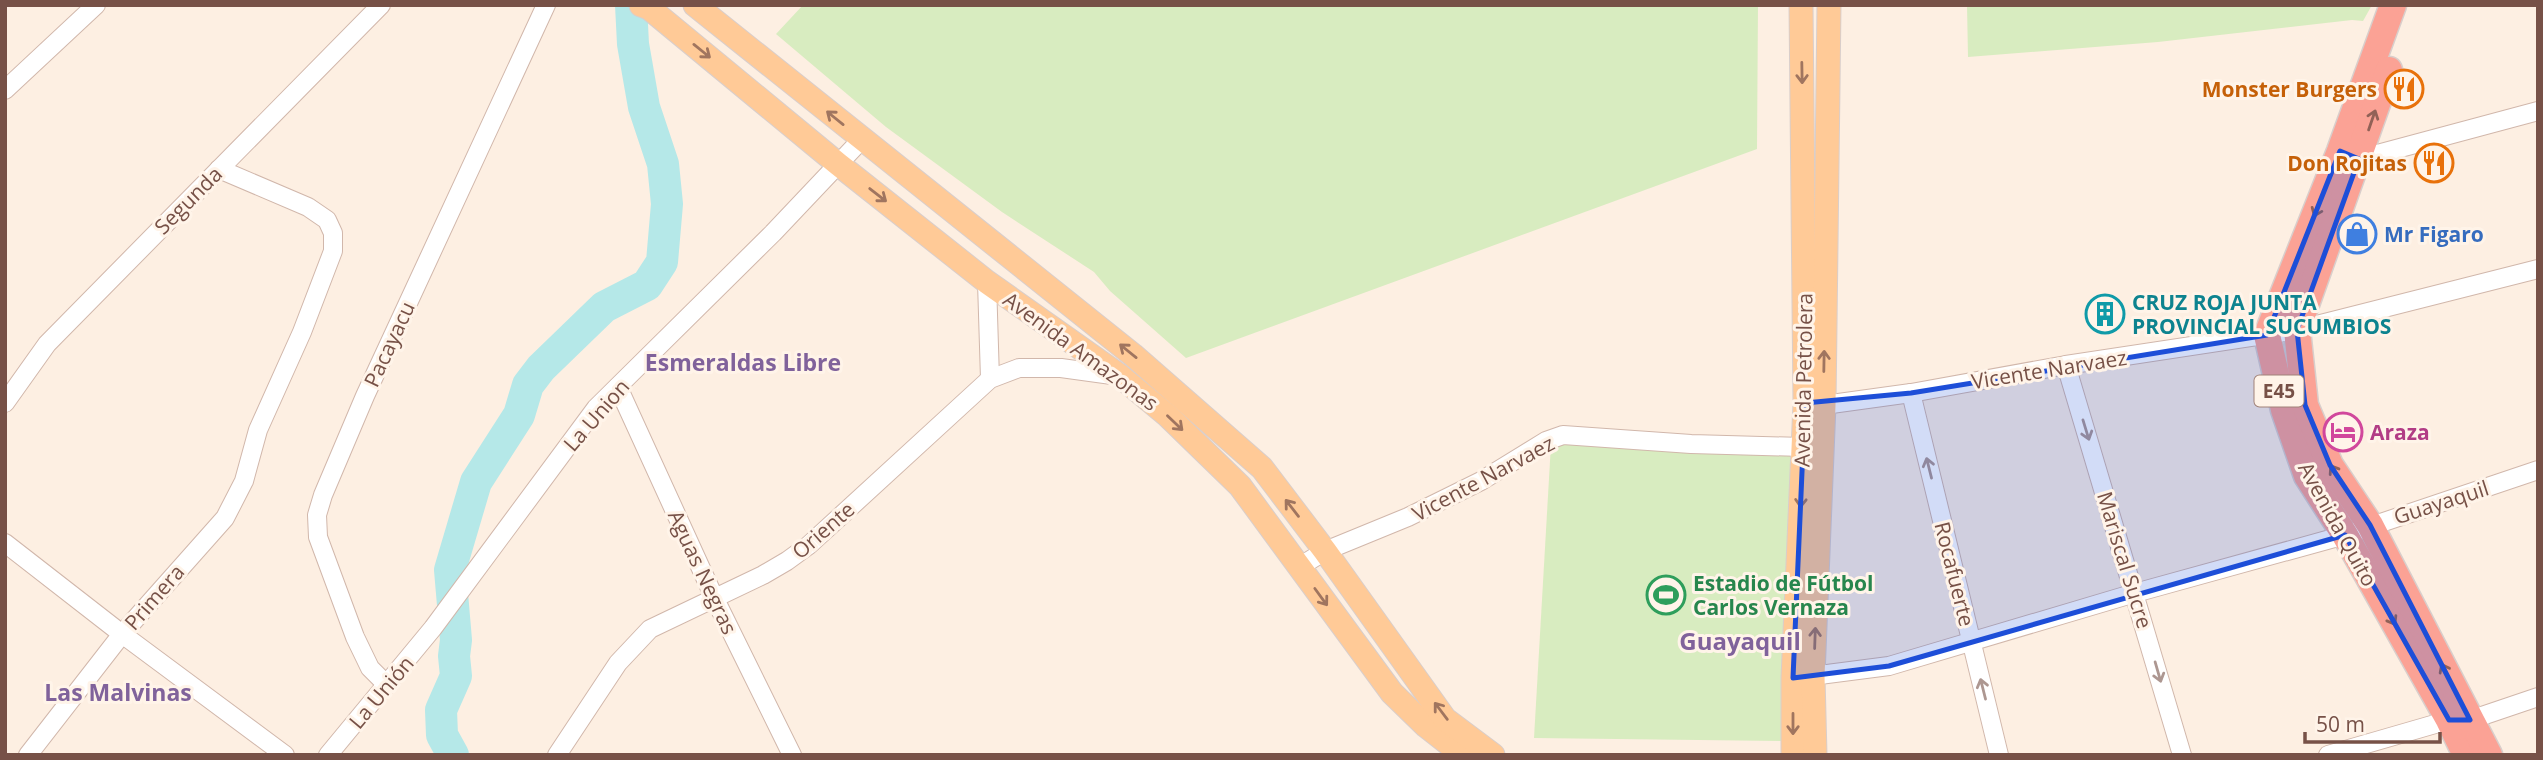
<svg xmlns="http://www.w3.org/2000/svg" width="2543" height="760" font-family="'Open Sans',sans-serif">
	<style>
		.green { fill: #d8ecc0 }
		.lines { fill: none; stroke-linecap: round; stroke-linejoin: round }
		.river { stroke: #b5e8e8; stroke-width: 32 }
		.minor-casing { stroke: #d1b7ab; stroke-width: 20 }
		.major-casing { stroke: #d9cecb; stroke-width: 25 }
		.highway-casing { stroke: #d9cecb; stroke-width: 29 }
		.minor { stroke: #fff; stroke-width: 18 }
		.major { stroke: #ffca97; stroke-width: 23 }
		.highway { stroke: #fba295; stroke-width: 26 }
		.oneway { stroke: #a0755f }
		.oneway2 { stroke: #916157 }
		.oneway3 { stroke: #ad9791 }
		.marked { fill: #1d4ed8; fill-opacity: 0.2; stroke: #1d4ed8; stroke-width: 5; stroke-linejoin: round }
		.labels { text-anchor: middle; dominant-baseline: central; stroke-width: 6; stroke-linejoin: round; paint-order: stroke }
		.shield { fill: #fff4e9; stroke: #a08278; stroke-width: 2 }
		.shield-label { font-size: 19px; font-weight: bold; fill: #775147 }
		.food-label { font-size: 21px; font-weight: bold; fill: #c56008; stroke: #fff4e9; text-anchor: end }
		.street-label { font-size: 21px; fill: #775147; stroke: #fff4e9 }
		.shop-label { font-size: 21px; font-weight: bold; fill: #366cbe; stroke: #fff4e9; text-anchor: start }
		.culture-label { font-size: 21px; font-weight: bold; fill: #0d838f; stroke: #fff4e9; text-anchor: start }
		.hotel-label { font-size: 21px; font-weight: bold; fill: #b23c85; stroke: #fff4e9; text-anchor: start }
		.leisure-label { font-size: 21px; font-weight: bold; fill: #27864d; stroke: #fff4e9; text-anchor: start }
		.neighbourhood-label { font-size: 23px; font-weight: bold; fill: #80629b; stroke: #fff4e9 }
		.quarter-label { font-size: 24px; font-weight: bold; fill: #80629b; stroke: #fff4e9 }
	</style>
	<rect width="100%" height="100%" fill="#fdefe2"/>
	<g class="green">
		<path d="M803 5H1758L1757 149 1186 358 1110 291 1094 272 1002 212 886 127 776 34Z"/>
		<path d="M1967 5H2372L2363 21 2352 20 2158 42 1968 57Z"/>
		<path d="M1551 444 1792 451 1786 741 1534 738Z"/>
	</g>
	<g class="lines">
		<path class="river" d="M453 755 442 735 441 710 456 676 454 656 456 640 450 570 476 482 519 415 528 385 541 368 604 307 647 285 662 262 667 204 663 164 644 107 633 44 631 5"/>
		<defs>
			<g id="minor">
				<path d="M5 90 96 5"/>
				<path d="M2350 155 2359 159 2538 111"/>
				<path d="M987 282 990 379"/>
				<path d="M2066 365 2182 755"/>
				<path d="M618 387 714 597 792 755"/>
				<path d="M1911 393 1999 755"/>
				<path d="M5 403 47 344 381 5"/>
				<path d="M1812 403 1824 405 1911 393 2066 365 2297 330 2538 269"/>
				<path d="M5 543 122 634 285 755"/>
				<path d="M1299 567 1325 551 1408 517 1481 481 1546 441 1563 435 1691 444 1803 447"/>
				<path d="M1804 677 1889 666 2135 593 2345 535 2538 470"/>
				<path d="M387 685 370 668 355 637 318 537 317 515 323 495 365 396 546 5"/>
				<path d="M28 755 122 634 225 518 244 481 258 430 302 332 333 251V233L327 220 308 207 219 169"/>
				<path d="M328 755 433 628 596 408 773 233 862 139"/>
				<path d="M557 755 618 663 650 629 763 575 787 561 809 545 990 379 1019 368H1061L1119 376"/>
				<path d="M2328 755 2449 720H2470L2538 697"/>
			</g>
			<g id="major">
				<path d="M641 5 649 8 838 164 987 282 1120 376 1168 416 1240 486 1392 693 1426 726 1463 755"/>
				<path d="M695 5 1133 355 1262 468 1325 551 1445 719 1493 755"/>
				<path d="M1793 755V678L1805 403 1801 5"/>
				<path d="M1815 755 1813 676 1824 405 1829 5"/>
			</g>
			<g id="highway">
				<path d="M2393 5 2340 151 2267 335 2284 410 2307 476 2345 535 2449 720 2466 755"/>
				<path d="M2389 70 2297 330 2305 405 2330 465 2370 525 2489 755"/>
			</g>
		</defs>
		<use href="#minor" class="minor-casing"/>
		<use href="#major" class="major-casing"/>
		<use href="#highway" class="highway-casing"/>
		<use href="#minor" class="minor"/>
		<use href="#major" class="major"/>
		<use href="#highway" class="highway"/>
	</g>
	<defs><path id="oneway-shaft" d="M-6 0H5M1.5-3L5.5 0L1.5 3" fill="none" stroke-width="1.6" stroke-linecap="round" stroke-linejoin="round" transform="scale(1.75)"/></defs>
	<g class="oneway">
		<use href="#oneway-shaft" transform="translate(702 51) rotate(39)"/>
		<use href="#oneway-shaft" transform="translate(1802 73) rotate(89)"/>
		<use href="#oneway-shaft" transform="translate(835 118) rotate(-141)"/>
		<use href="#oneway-shaft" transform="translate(878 195) rotate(38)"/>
		<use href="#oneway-shaft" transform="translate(1128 351) rotate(-141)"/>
		<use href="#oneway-shaft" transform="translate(1824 361) rotate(-89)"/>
		<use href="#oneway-shaft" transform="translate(1175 423) rotate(44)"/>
		<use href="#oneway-shaft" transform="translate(1801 497) rotate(92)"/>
		<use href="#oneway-shaft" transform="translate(1292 508) rotate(-128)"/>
		<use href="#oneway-shaft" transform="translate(1321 597) rotate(54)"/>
		<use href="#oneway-shaft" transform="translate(1815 638) rotate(-88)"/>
		<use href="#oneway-shaft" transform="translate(1441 711) rotate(-127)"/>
		<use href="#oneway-shaft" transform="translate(1793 724) rotate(90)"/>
	</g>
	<g class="oneway2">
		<use href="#oneway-shaft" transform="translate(2372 120) rotate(-71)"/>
		<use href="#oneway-shaft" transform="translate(2318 207) rotate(112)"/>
		<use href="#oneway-shaft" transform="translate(2336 474) rotate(-123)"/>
		<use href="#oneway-shaft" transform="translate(2390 616) rotate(60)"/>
		<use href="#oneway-shaft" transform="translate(2446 673) rotate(-117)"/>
	</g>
	<g class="oneway3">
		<use href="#oneway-shaft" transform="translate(2086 430) rotate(73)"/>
		<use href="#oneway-shaft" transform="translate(1929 468) rotate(-104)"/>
		<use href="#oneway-shaft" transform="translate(2158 672) rotate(74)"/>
		<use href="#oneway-shaft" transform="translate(1983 689) rotate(-104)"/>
	</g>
	<path class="marked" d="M2340 151 2359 159 2297 330 2305 405 2330 465 2370 525 2470 720H2449L2345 535 1889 666 1793 678 1805 403 1911 393 2267 335Z"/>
	<defs>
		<symbol id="restaurant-ring" viewBox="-11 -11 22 22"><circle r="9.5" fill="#fff4e9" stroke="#e8710a" stroke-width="1.5"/><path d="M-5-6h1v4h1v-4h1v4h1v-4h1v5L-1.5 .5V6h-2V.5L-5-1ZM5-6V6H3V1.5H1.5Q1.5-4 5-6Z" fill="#e8710a"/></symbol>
		<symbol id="shop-ring" viewBox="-11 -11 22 22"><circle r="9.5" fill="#fff4e9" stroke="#3f7fe0" stroke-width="1.5"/><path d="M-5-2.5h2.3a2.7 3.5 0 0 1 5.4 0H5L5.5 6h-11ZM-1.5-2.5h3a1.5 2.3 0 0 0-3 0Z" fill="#3f7fe0"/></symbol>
		<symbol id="building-ring" viewBox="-11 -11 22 22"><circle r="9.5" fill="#fff4e9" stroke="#0f9aa8" stroke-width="1.5"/><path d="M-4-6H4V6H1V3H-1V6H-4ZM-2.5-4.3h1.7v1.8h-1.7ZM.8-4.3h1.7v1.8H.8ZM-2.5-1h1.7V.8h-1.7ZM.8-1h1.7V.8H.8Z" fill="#0f9aa8"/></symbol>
		<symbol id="hotel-ring" viewBox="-11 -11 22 22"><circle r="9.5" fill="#fff4e9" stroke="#d1479c" stroke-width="1.5"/><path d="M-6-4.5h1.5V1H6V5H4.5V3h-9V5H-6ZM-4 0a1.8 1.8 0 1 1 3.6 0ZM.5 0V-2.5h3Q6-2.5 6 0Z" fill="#d1479c"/></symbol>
		<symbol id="stadium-ring" viewBox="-11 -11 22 22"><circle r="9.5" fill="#fff4e9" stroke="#2e9e5b" stroke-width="1.5"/><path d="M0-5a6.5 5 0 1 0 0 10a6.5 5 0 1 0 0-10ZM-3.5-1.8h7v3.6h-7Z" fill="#2e9e5b"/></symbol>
	</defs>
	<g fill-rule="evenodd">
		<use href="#restaurant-ring" x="2382" y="67" width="44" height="44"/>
		<use href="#restaurant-ring" x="2412" y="141" width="44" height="44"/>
		<use href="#shop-ring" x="2335" y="212" width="44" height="44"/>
		<use href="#building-ring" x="2083" y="292" width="44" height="44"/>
		<use href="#hotel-ring" x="2321" y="410" width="44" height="44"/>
		<use href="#stadium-ring" x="1644" y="573" width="44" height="44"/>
	</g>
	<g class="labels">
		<rect class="shield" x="2254.5" y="375.5" width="49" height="31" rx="5"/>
		<g class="shield-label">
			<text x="2279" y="391">E45</text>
		</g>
		<g class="food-label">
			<text x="2377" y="89">Monster Burgers</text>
			<text x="2407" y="163">Don Rojitas</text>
		</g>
		<g class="street-label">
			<text transform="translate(188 200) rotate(-45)">Segunda</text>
			<text transform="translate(389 344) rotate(-65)">Pacayacu</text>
			<text transform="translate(1081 351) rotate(36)">Avenida Amazonas</text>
			<text transform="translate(2049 369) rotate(-9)">Vicente Narvaez</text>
			<text transform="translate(1803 380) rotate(-89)">Avenida Petrolera</text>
			<text transform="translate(596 415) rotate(-49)">La Union</text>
			<text transform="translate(1483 478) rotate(-28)">Vicente Narvaez</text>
			<text transform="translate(2441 502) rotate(-18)">Guayaquil</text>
			<text transform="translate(2338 524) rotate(61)">Avenida Quito</text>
			<text transform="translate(823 530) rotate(-41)">Oriente</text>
			<text transform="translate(2125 560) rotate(73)">Mariscal Sucre</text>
			<text transform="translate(703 572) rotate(65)">Aguas Negras</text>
			<text transform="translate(1955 574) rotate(76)">Rocafuerte</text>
			<text transform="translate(154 597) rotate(-49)">Primera</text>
			<text transform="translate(381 692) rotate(-50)">La Unión</text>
		</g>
		<g class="shop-label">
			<text x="2384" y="234">Mr Figaro</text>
		</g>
		<g class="culture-label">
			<text x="2132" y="302">CRUZ ROJA JUNTA<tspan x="2132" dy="24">PROVINCIAL SUCUMBIOS</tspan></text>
		</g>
		<g class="hotel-label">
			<text x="2370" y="432">Araza</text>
		</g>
		<g class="leisure-label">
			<text x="1693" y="583">Estadio de Fútbol<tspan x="1693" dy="24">Carlos Vernaza</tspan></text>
		</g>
		<g class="neighbourhood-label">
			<text x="743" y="362">Esmeraldas Libre</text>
			<text x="118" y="692">Las Malvinas</text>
		</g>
		<g class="quarter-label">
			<text x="1740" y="640">Guayaquil</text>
		</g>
	</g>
	<rect width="2543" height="760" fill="none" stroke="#775147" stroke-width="14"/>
	<path d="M2305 732v10h135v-10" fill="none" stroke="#775147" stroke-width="3.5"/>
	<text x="2316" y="732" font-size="21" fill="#775147" stroke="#fff4e9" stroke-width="5" paint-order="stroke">50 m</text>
</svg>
